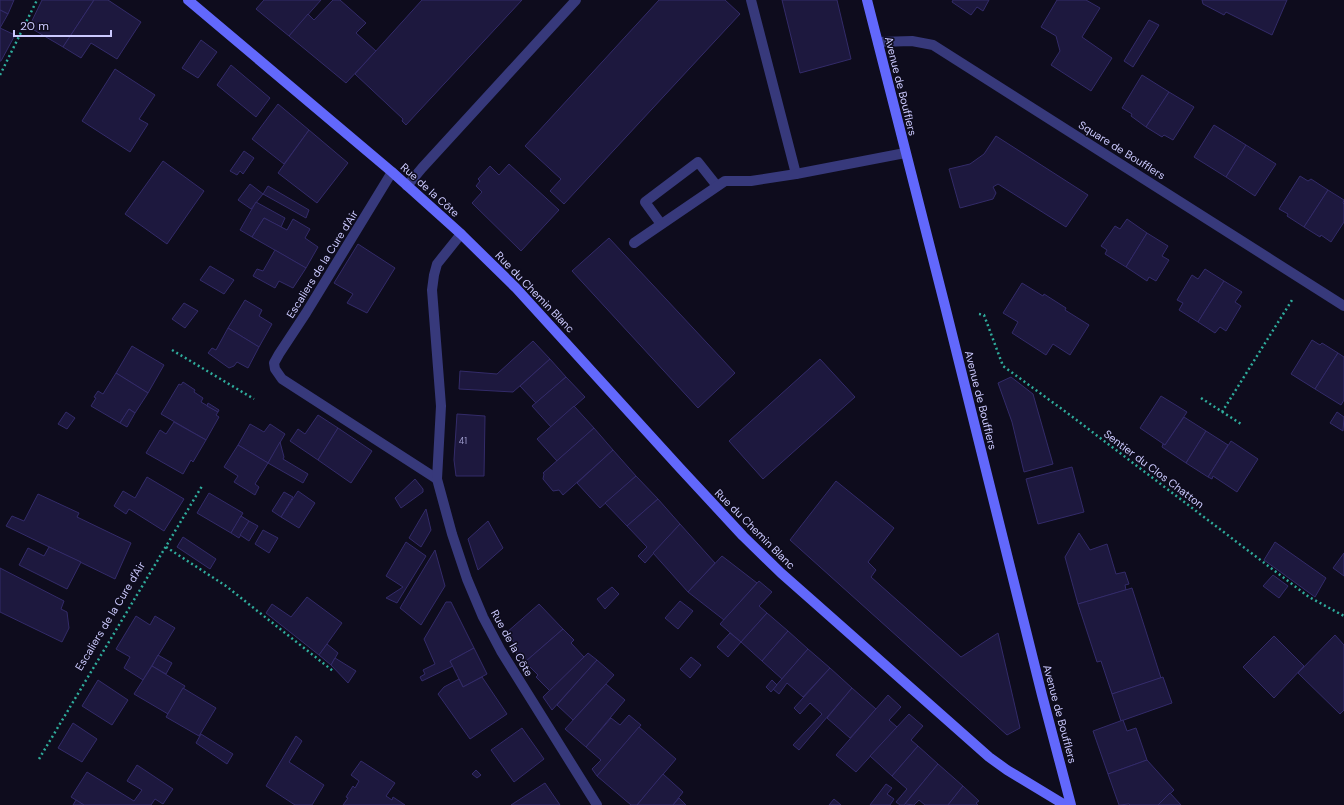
<svg xmlns="http://www.w3.org/2000/svg" width="1344" height="805" font-family="'DM Sans',sans-serif">
	<style>
		.building { fill: #1d183e; stroke: #332b69 }
		.lines { fill: none; stroke-linecap: round; stroke-linejoin: round }
		.path { stroke: #2fac9c; stroke-width: 2.5; stroke-dasharray: 2 3; stroke-linecap: butt }
		.lane { stroke: #37397b; stroke-width: 10 }
		.street { stroke: #37397b; stroke-width: 10 }
		.secondary { stroke: #6268fc; stroke-width: 10 }
		.labels { text-anchor: middle; dominant-baseline: central; stroke-width: 3; stroke-linejoin: round; paint-order: stroke }
		.number-label { font-size: 9px; fill: #a09dce }
		.street-label { font-size: 11px; fill: #cbc9fe; stroke: #0e0c1d }
	</style>
	<rect width="100%" height="100%" fill="#0e0c1d"/>
	<g class="building">
		<path d="M0 0H14L8 14 0 10Z"/>
		<path d="M42 0H94L63 47 29 27Z"/>
		<path d="M94 0H108L141 22 117 59 91 43 81 58 63 47Z"/>
		<path d="M264 0H321L289 36 256 9Z"/>
		<path d="M333 0H340L366 23 356 33 376 51 346 83 289 36 308 14 314 20Z"/>
		<path d="M422 0H522L406 125 402 121 403 119 355 74Z"/>
		<path d="M659 0H725L740 14 564 204 550 191 561 179 525 146Z"/>
		<path d="M782 0H837L851 59 800 73Z"/>
		<path d="M953 0H989L983 11 977 7 971 15 952 2Z"/>
		<path d="M1057 0H1086L1100 8 1082 37 1112 58 1091 91 1051 65 1060 51 1056 36 1041 27Z"/>
		<path d="M1202 0H1287L1272 35 1226 12 1224 15 1203 4Z"/>
		<path d="M0 10 8 14 0 28Z"/>
		<path d="M1149 20 1159 25 1133 67 1124 61Z"/>
		<path d="M0 28 15 35 1 61H0Z"/>
		<path d="M201 40 217 52 198 78 182 68Z"/>
		<path d="M231 65 270 98 256 117 217 85Z"/>
		<path d="M115 69 155 95 139 119 148 124 130 152 82 121Z"/>
		<path d="M1142 75 1169 92 1146 127 1131 116 1132 114 1122 108Z"/>
		<path d="M1169 92 1194 107 1173 140 1164 135 1162 137 1146 127Z"/>
		<path d="M278 104 309 130 284 164 252 139Z"/>
		<path d="M1214 125 1246 145 1226 177 1194 157Z"/>
		<path d="M309 130 348 163 317 203 278 173Z"/>
		<path d="M996 136 1088 195 1066 227 998 184 993 187 996 193 993 199 960 208 949 169 970 164 984 154Z"/>
		<path d="M1246 145 1276 164 1255 196 1226 177Z"/>
		<path d="M244 151 254 158 243 174 240 171 237 175 230 171Z"/>
		<path d="M163 161 204 191 167 244 125 214Z"/>
		<path d="M509 164 559 210 521 251 472 203 482 192 476 186 480 181 478 179 490 166 499 175Z"/>
		<path d="M1300 176 1308 181 1311 179 1328 190 1304 227 1287 216 1288 214 1279 209Z"/>
		<path d="M250 184 263 194 251 209 238 200Z"/>
		<path d="M268 186 309 210 306 218 263 194Z"/>
		<path d="M1328 190 1344 200 1343 203 1344 204V222L1331 242 1321 235 1320 237 1304 227Z"/>
		<path d="M256 202 285 218 281 227 264 218 252 237 240 230Z"/>
		<path d="M264 218 287 230 293 219 310 229 305 238 318 247 306 268 252 237Z"/>
		<path d="M1127 219 1147 233 1126 267 1105 254 1107 250 1101 246 1115 226 1120 229Z"/>
		<path d="M1147 233 1168 246 1162 256 1169 260 1156 281 1149 277 1147 281 1126 267Z"/>
		<path d="M609 238 735 373 698 408 572 271Z"/>
		<path d="M358 244 395 268 367 313 347 303 353 294 334 283Z"/>
		<path d="M275 250 306 268 293 288 279 281 275 288 253 276 257 269 263 271Z"/>
		<path d="M210 266 234 280 224 294 200 280Z"/>
		<path d="M1205 269 1224 281 1198 322 1179 310 1183 303 1177 300 1192 275 1198 279Z"/>
		<path d="M1224 281 1242 292 1235 302 1241 306 1226 331 1220 327 1215 333 1198 322Z"/>
		<path d="M1022 283 1043 296 1044 294 1066 308 1065 310 1089 325 1070 355 1053 344 1046 355 1012 333 1018 322 1003 313Z"/>
		<path d="M245 300 262 310 259 316 272 324 259 347 228 328Z"/>
		<path d="M184 303 198 311 185 328 172 319Z"/>
		<path d="M228 328 259 347 248 368 237 362 234 366 229 368 208 353 212 348 216 350Z"/>
		<path d="M1312 340 1320 345 1322 343 1338 353 1315 389 1291 374Z"/>
		<path d="M533 341 550 359 513 392 459 389 460 371 497 374Z"/>
		<path d="M132 346 164 365 148 393 116 373Z"/>
		<path d="M1338 353 1344 357V400L1341 405 1315 389Z"/>
		<path d="M550 359 566 377 536 403 520 386Z"/>
		<path d="M820 359 855 397 763 479 729 441Z"/>
		<path d="M116 373 148 393 135 413 129 409 120 423 91 406 96 398 94 397 98 391 103 394Z"/>
		<path d="M566 377 585 397 551 427 532 406Z"/>
		<path d="M1011 377 1033 394 1053 464 1024 472 1012 422 998 383Z"/>
		<path d="M183 382 195 390 194 392 203 398 201 402 218 412 216 415 219 417 206 440 161 414 179 384 181 385Z"/>
		<path d="M1161 396 1187 412 1165 445 1140 428Z"/>
		<path d="M208 403 219 410 218 412 207 406Z"/>
		<path d="M574 406 594 428 557 461 537 439Z"/>
		<path d="M129 409 135 413 127 427 120 423Z"/>
		<path d="M66 412 75 418 67 429 58 424Z"/>
		<path d="M1337 412 1344 417 1343 431 1330 423Z"/>
		<path d="M457 414 485 416 484 476H456L454 460Z"/>
		<path d="M318 415 338 428 318 460 290 441 298 429 305 434Z"/>
		<path d="M1184 417 1206 431 1186 463 1162 447 1163 444 1165 445Z"/>
		<path d="M174 422 206 440 193 462 191 460 183 474 146 453 160 430 166 434Z"/>
		<path d="M250 424 264 432 270 424 285 434 268 463 238 445Z"/>
		<path d="M338 428 372 451 351 483 318 460Z"/>
		<path d="M594 428 613 450 563 495 559 490 553 491 543 479 544 474 543 473Z"/>
		<path d="M1206 431 1228 445 1208 477 1186 463Z"/>
		<path d="M1231 441 1258 459 1237 492 1213 476 1212 479 1208 477Z"/>
		<path d="M280 442 284 457 283 459 308 474 303 483 268 463Z"/>
		<path d="M238 445 268 463 255 484 259 487 255 495 234 482 238 476 224 467Z"/>
		<path d="M613 450 636 476 600 508 577 483Z"/>
		<path d="M1072 467 1084 512 1038 524 1026 479Z"/>
		<path d="M636 476 658 499 627 526 605 503Z"/>
		<path d="M147 477 184 499 164 531 129 509 126 514 114 506 123 491 135 498Z"/>
		<path d="M415 479 423 489V492L401 508 395 498Z"/>
		<path d="M836 481 894 528 868 562 876 570 871 577 961 657 998 633 1020 728 1007 735 790 540Z"/>
		<path d="M298 491 315 503 299 528 281 517Z"/>
		<path d="M284 492 293 497 281 517 272 511Z"/>
		<path d="M209 493 243 513 231 533 197 513Z"/>
		<path d="M38 494 79 513 77 517 131 543 115 579 6 526 12 516 24 521Z"/>
		<path d="M658 499 680 524 645 563 638 556 647 547 627 526Z"/>
		<path d="M426 509 431 530 421 547 409 538Z"/>
		<path d="M241 516 249 521 239 538 231 533Z"/>
		<path d="M249 521 258 526 249 541 240 535Z"/>
		<path d="M488 521 503 548 478 570 468 539Z"/>
		<path d="M680 524 715 563 688 592 653 553Z"/>
		<path d="M263 530 278 538 269 553 255 544Z"/>
		<path d="M1079 533 1090 550 1107 544 1116 574 1125 572 1129 584 1125 585 1126 590 1078 604 1065 557Z"/>
		<path d="M183 537 216 559 210 569 177 547Z"/>
		<path d="M406 542 426 556 397 603 386 598 403 587 386 576Z"/>
		<path d="M1275 542 1326 578 1315 597 1264 560Z"/>
		<path d="M49 547 81 562 67 589 19 565 28 548 44 556Z"/>
		<path d="M435 550 445 586 421 625 400 608Z"/>
		<path d="M1344 553V576L1333 568Z"/>
		<path d="M722 556 757 583 724 620 688 592Z"/>
		<path d="M0 568 64 601 61 609 67 612 69 628 62 642 0 612Z"/>
		<path d="M1273 575 1288 586 1279 598 1263 586Z"/>
		<path d="M759 581 772 592 759 606 767 613 741 642 720 624Z"/>
		<path d="M612 587 619 594 605 609 597 599Z"/>
		<path d="M1132 588 1161 678 1112 694 1101 661 1097 662 1078 604Z"/>
		<path d="M307 597 342 623 319 655 266 613 272 604 291 617Z"/>
		<path d="M680 601 693 611 678 629 665 618Z"/>
		<path d="M446 602H451L474 648 450 661 453 666 422 681 420 677 425 674 423 670 435 664 424 639Z"/>
		<path d="M539 604 563 629 525 662 514 651 518 647 506 633Z"/>
		<path d="M767 613 788 631 762 661 741 642Z"/>
		<path d="M136 616 150 625 155 616 175 628 143 680 124 668 130 657 116 649Z"/>
		<path d="M563 629 574 640 571 643 584 657 550 691 536 677 538 675 525 662Z"/>
		<path d="M788 631 808 649 782 679 762 661Z"/>
		<path d="M730 633 741 642 728 657 717 647Z"/>
		<path d="M1335 635 1344 645V710L1340 714 1298 673Z"/>
		<path d="M1274 636 1304 666 1274 698 1243 667Z"/>
		<path d="M327 644 338 653 331 665 319 655Z"/>
		<path d="M474 648 487 674 463 687 450 661Z"/>
		<path d="M808 649 830 668 803 697 787 683 779 694 773 689Z"/>
		<path d="M588 653 597 660 552 710 543 697Z"/>
		<path d="M158 655 172 663 166 674 152 666Z"/>
		<path d="M691 657 701 665 690 678 680 669Z"/>
		<path d="M335 658 356 671 348 683 331 665Z"/>
		<path d="M597 660 614 675 573 720 557 705Z"/>
		<path d="M152 666 185 686 168 714 134 694Z"/>
		<path d="M830 668 852 688 799 750 793 745 822 714 810 703 800 714 794 708Z"/>
		<path d="M482 677 507 714 470 739 438 694 444 687 459 679 463 687Z"/>
		<path d="M1163 677 1172 703 1121 721 1112 694Z"/>
		<path d="M98 680 128 700 112 725 82 706Z"/>
		<path d="M772 680 777 685 771 692 766 687Z"/>
		<path d="M606 684 625 700 586 747 565 729Z"/>
		<path d="M183 688 216 708 199 736 166 717Z"/>
		<path d="M852 688 876 709 850 738 827 718Z"/>
		<path d="M888 695 901 707 889 720 897 727 856 772 836 755Z"/>
		<path d="M909 714 923 726 911 740 918 746 892 776 870 756Z"/>
		<path d="M629 715 641 725 597 776 592 769 601 760 586 747 611 718 620 725Z"/>
		<path d="M1123 720 1127 731 1136 728 1147 760 1108 774 1093 731Z"/>
		<path d="M73 723 97 739 82 762 58 748Z"/>
		<path d="M639 727 676 759 637 805H631L597 776Z"/>
		<path d="M522 728 544 759 514 782 491 750Z"/>
		<path d="M201 734 233 754 227 764 196 743Z"/>
		<path d="M296 736 302 741 289 762 324 785 312 805H295L266 786Z"/>
		<path d="M918 746 938 764 904 805H900L896 802 907 789 892 776Z"/>
		<path d="M1147 760 1174 790 1158 805H1130L1129 804 1119 805 1108 774Z"/>
		<path d="M361 761 395 783 386 796 392 800 393 797 405 805H343L348 798 346 797 353 786 355 788 359 781 351 775Z"/>
		<path d="M938 764 963 786 948 805H925L919 800 914 805 905 804Z"/>
		<path d="M137 765 173 789 163 804 155 799 151 805H84L71 797 87 772 134 801 142 790 127 781Z"/>
		<path d="M476 770 481 775 477 778 472 774Z"/>
		<path d="M663 774 683 792 673 805H637Z"/>
		<path d="M545 783 560 805H511Z"/>
		<path d="M886 784 892 788 887 794 894 799 890 805H870Z"/>
		<path d="M963 786 979 801 976 803 978 805H948Z"/>
		<path d="M1170 793 1181 805H1158Z"/>
		<path d="M679 798 686 805H673Z"/>
		<path d="M834 799 841 805H829Z"/>
		<path d="M76 800 84 805H73Z"/>
	</g>
	<g class="lines">
		<g class="path">
			<path d="M0 75 37 0"/>
			<path d="M979 314 984 315 1003 366 1070 415 1309 597 1344 616"/>
			<path d="M172 350 254 399"/>
			<path d="M1201 398 1241 424"/>
			<path d="M1222 412 1292 300"/>
			<path d="M166 547 226 586 333 671"/>
			<path d="M39 759 202 486"/>
		</g>
		<g class="lane">
			<path d="M751 0 796 174"/>
			<path d="M407 186 422 168 576 0"/>
			<path d="M661 224 645 202 698 162 717 186"/>
			<path d="M634 243 725 181H751L796 174 905 153"/>
		</g>
		<g class="street">
			<path d="M878 42 912 41 933 45 1344 306"/>
			<path d="M392 172 306 313 279 354 274 363 275 369 282 379 437 479"/>
			<path d="M461 234 437 264 434 275 432 290 441 406 437 479 452 534 467 579 483 617 501 651 597 805"/>
		</g>
		<g class="secondary">
			<path d="M188 0 392 172 461 234 516 288 679 467 743 536 781 573 815 603 989 757 1007 770 1065 805"/>
			<path d="M867 0 945 306 1042 695 1071 805"/>
		</g>
	</g>
	<g class="labels">
		<g class="number-label">
			<text x="463" y="441">41</text>
		</g>
		<g class="street-label">
			<text transform="translate(901 86) rotate(76)">Avenue de Boufflers</text>
			<text transform="translate(1122 150) rotate(32)">Square de Boufflers</text>
			<text transform="translate(430 190) rotate(42)">Rue de la Côte</text>
			<text transform="translate(322 264) rotate(-58)">Escaliers de la Cure d'Air</text>
			<text transform="translate(535 292) rotate(46)">Rue du Chemin Blanc</text>
			<text transform="translate(981 400) rotate(76)">Avenue de Boufflers</text>
			<text transform="translate(1154 469) rotate(37)">Sentier du Clos Chatton</text>
			<text transform="translate(755 529) rotate(45)">Rue du Chemin Blanc</text>
			<text transform="translate(110 616) rotate(-59)">Escaliers de la Cure d'Air</text>
			<text transform="translate(512 643) rotate(61)">Rue de la Côte</text>
			<text transform="translate(1060 714) rotate(75)">Avenue de Boufflers</text>
		</g>
	</g>
	<path d="M14 30v6h97v-6" fill="none" stroke="#cbc9fe" stroke-width="2"/>
	<text x="20" y="30" font-size="12" fill="#cbc9fe" stroke="#0e0c1d" stroke-width="3" paint-order="stroke">20 m</text>
</svg>
